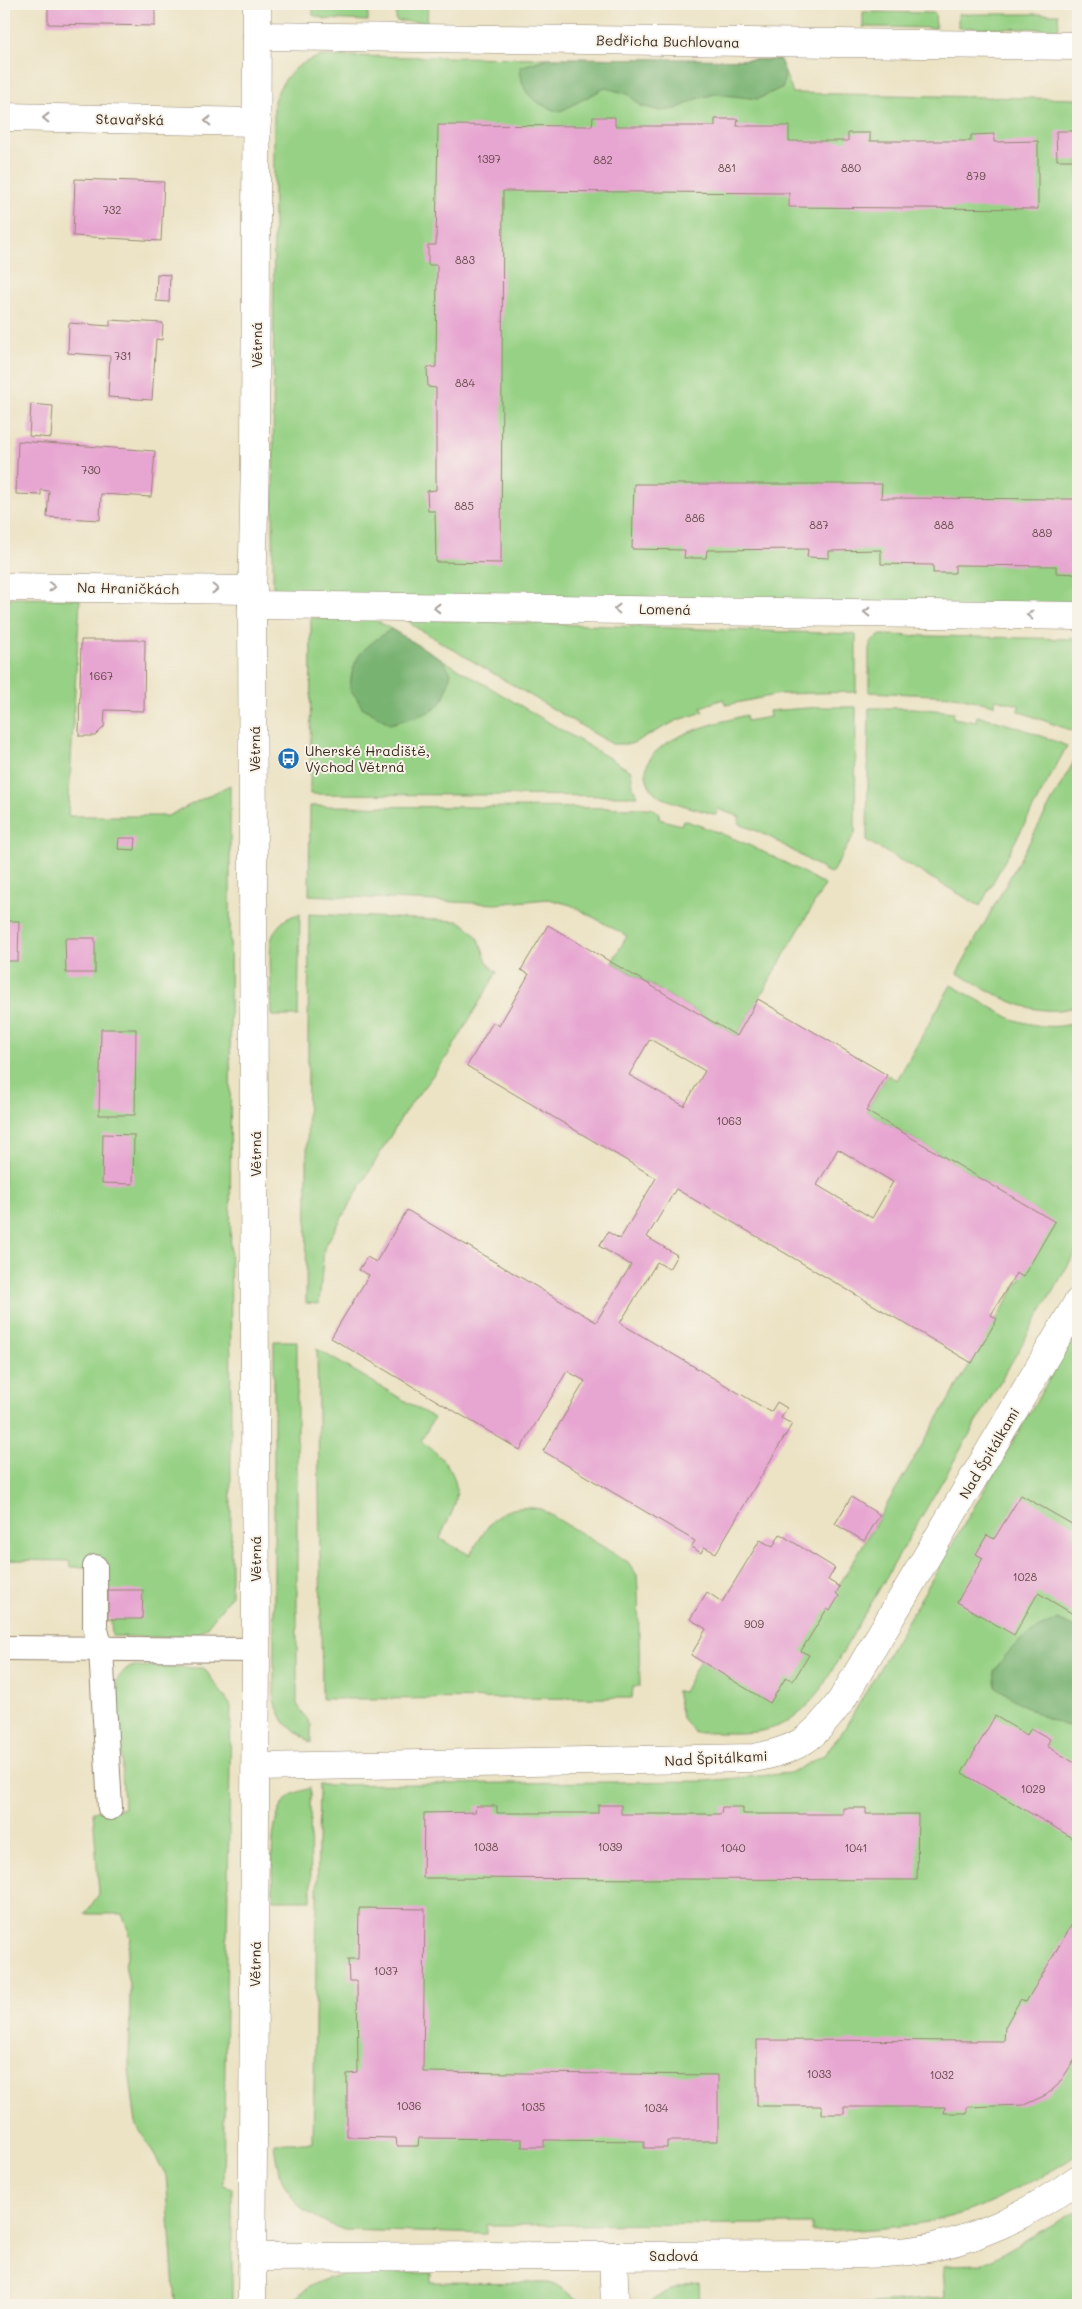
<svg xmlns="http://www.w3.org/2000/svg" width="1082" height="2309" font-family="Mali,sans-serif">
	<style>
		.green { fill: #97d185; stroke: #697e52 }
		.forest { fill: #79b372; stroke: #5a6e48 }
		.building { fill: #e7a6d1; fill-rule: evenodd }
		.lines { fill: none; stroke-linecap: round; stroke-linejoin: round }
		.lane-casing { stroke: #948672; stroke-width: 26 }
		.street-casing { stroke: #948672; stroke-width: 29 }
		.lane { stroke: #fff; stroke-width: 24 }
		.street { stroke: #fff; stroke-width: 28 }
		.oneway { stroke: #a79f9a }
		.labels { text-anchor: middle; dominant-baseline: central; stroke-width: 4; stroke-linejoin: round; paint-order: stroke }
		.number-label { font-size: 11px; fill: #66494b }
		.street-label { font-size: 14px; fill: #3b2a1e; stroke: #f7f3e8 }
		.poi-label { font-size: 14px; fill: #3b2a1e; stroke: #f7f3e8; text-anchor: start }
	</style>
	<rect width="100%" height="100%" fill="#f7f3e8"/>
	<filter id="ink" filterUnits="userSpaceOnUse"><feTurbulence type="fractalNoise" baseFrequency=".02" numOctaves="2"/><feDisplacementMap in="SourceGraphic" scale="10" xChannelSelector="R" yChannelSelector="G"/><feConvolveMatrix kernelMatrix="1 2 1 2 8 2 1 2 1" color-interpolation-filters="sRGB"/></filter>
	<filter id="wash" filterUnits="userSpaceOnUse"><feTurbulence type="fractalNoise" baseFrequency=".0096" numOctaves="4" result="noise"/><feDisplacementMap in="SourceGraphic" scale="20" xChannelSelector="R" yChannelSelector="G"/><feGaussianBlur stdDeviation="1.12" result="paint"/><feColorMatrix in="noise" values="0 0 0 0 0 0 0 0 0 0 0 0 0 0 0 0 0 1.4 0 .05"/><feComposite in="paint" operator="in"/></filter>
	<g filter="url(#wash)">
		<rect width="100%" height="100%" fill="#ece3c5"/>
		<g class="green">
			<path d="M313 4H368V21L325 19 313 15Z"/>
			<path d="M396 4H428L427 22 396 21Z"/>
			<path d="M863 12 935 13 936 28 863 27Z"/>
			<path d="M958 14H1058L1059 29 958 28Z"/>
			<path d="M322 56 780 60 793 93 1078 99V612L282 595 273 587 274 101C282 78 297 62 322 56Z"/>
			<path d="M4 598 80 599 68 816H168L230 785 231 1596 206 1628 190 1638 112 1636 107 1567H70L69 1561 4 1560Z"/>
			<path d="M311 618 374 619 631 771 633 787 638 796 310 794Z"/>
			<path d="M407 619 853 634 856 635V692L780 694 726 705 723 699 701 707 703 712 676 721 631 744H612L412 625Z"/>
			<path d="M881 635 1078 639V726L1075 732 1018 711 1019 705 996 699 994 705 954 696 869 692V649L871 641Z"/>
			<path d="M820 707H856L855 833 831 874 770 837 738 823 740 817 718 809 716 815C702 810 665 802 655 793 650 788 646 780 646 773 646 737 719 723 746 715L747 721 770 717 769 711Z"/>
			<path d="M869 708H913L954 712 953 718 976 722 977 716C1008 723 1038 734 1067 746L980 906 867 841Z"/>
			<path d="M1078 754V1006C1031 1021 997 994 957 973Z"/>
			<path d="M310 806 651 808 660 813 659 819 681 825 683 820C734 836 779 858 825 885L737 1036 612 962 627 936 571 905 548 899 496 904 309 895Z"/>
			<path d="M300 914 298 1016H272C272 1000 268 950 272 938 276 925 287 916 300 914Z"/>
			<path d="M309 914 459 921C467 926 475 932 479 941 486 953 484 965 497 972L449 1054 404 1113 324 1248 319 1304 306 1303Z"/>
			<path d="M951 985 1012 1019C1034 1026 1056 1030 1078 1022V1248L820 1691C779 1741 754 1732 695 1733L682 1718 676 1691 683 1692 700 1660 770 1702 1054 1222 866 1111 887 1075 897 1080Z"/>
			<path d="M1078 1330V2153C1063 2166 1043 2175 1025 2184 1011 2191 996 2200 981 2206 931 2228 865 2230 811 2232V2224L487 2225V2234L344 2230C298 2212 279 2194 274 2143H313L319 1785 707 1781 790 1773 824 1755 843 1731Z"/>
			<path d="M274 1341H297V1704L311 1725V1743L284 1722 274 1701Z"/>
			<path d="M317 1349 434 1418 421 1441C445 1458 465 1479 453 1510 449 1520 443 1529 440 1539L470 1555C490 1522 498 1502 541 1509L628 1562 637 1575 638 1589 640 1687H633L632 1698 322 1699Z"/>
			<path d="M134 1666 204 1668 231 1706 223 2185 232 2188V2305H175L166 2175 136 2124 129 2069 130 1989 125 1965 131 1938 122 1914H85L99 1894 93 1811 124 1808 117 1679 126 1669Z"/>
			<path d="M310 1788 311 1900H273C273 1871 266 1814 291 1795 296 1792 305 1790 310 1788Z"/>
			<path d="M1078 2210V2305H844L945 2298 943 2265 983 2264Z"/>
			<path d="M361 2272 431 2273V2282L553 2283 587 2305H291C304 2282 336 2274 361 2272Z"/>
			<path d="M699 2283 700 2305H649C663 2290 679 2285 699 2283Z"/>
		</g>
		<g class="forest">
			<path d="M549 58 780 60 785 72 783 87 758 99 715 94 697 99 676 109 660 111 641 106 628 94 605 88 559 112C533 102 522 96 520 67Z"/>
			<path d="M391 629 442 659 451 673C448 683 446 698 438 706 429 715 403 720 390 724L362 707 356 697 350 690C352 654 363 649 391 629Z"/>
			<path d="M1057 1620 1078 1629V1728C1049 1724 1020 1703 996 1687L994 1671C1014 1643 1024 1634 1057 1620Z"/>
		</g>
		<g id="blocks">
			<g class="building">
				<path d="M48 4H155V26L48 24Z"/>
				<path d="M593 117H615V126H715V119H738L737 126H789V141H848V133H870V141H971V135L994 134V142L1038 141V209L789 207V193L503 191 501 563 436 562 435 511H428L427 491 436 490V388L428 387 427 368 436 367 437 265H428V245H436L438 125 592 126Z"/>
				<path d="M1056 131H1078V160H1057Z"/>
				<path d="M75 179 164 182 161 241 73 236Z"/>
				<path d="M157 274 170 275 169 302 156 301Z"/>
				<path d="M110 320 163 323 162 340 156 339 152 400 108 397 110 356 68 353 69 323 110 326Z"/>
				<path d="M31 404 53 406 51 438 29 436Z"/>
				<path d="M18 441 155 451 151 497 101 494 100 520 47 517 49 491 41 490V495L16 494Z"/>
				<path d="M634 484H882L881 498 1078 499V574L1056 573V566L955 565V573H933V565L881 564V550L829 551V558L807 557 808 549 707 550 706 558H684L685 550 632 549Z"/>
				<path d="M81 640H145L144 711 105 710 104 727 95 736H79Z"/>
				<path d="M119 838H136L135 850 118 849Z"/>
				<path d="M4 921H19L18 961H4Z"/>
				<path d="M548 925 737 1036 758 999 887 1075 866 1111 1055 1222 1023 1277 1016 1273 991 1315 997 1319 972 1363 676 1189 647 1237 677 1255 669 1269 657 1262 620 1323 771 1412 777 1402 787 1408 781 1418 792 1424 716 1553 704 1547 701 1553 691 1547 695 1541 543 1451 585 1381 567 1371 520 1450 331 1338 369 1275 359 1270 367 1257 376 1262 407 1210 596 1322 631 1265 599 1246 608 1232 620 1239 656 1178 467 1066 493 1022 499 1026 529 974 521 970ZM650 1039 705 1071 684 1106 629 1075ZM838 1149 893 1182 872 1218 817 1185Z"/>
				<path d="M65 938H95V973H66Z"/>
				<path d="M101 1029H136L135 1115H99Z"/>
				<path d="M103 1134 134 1135 133 1184 102 1183Z"/>
				<path d="M1021 1495 1077 1527 1072 1537 1078 1540V1617L1038 1593 1014 1635 957 1602 983 1558 976 1554 987 1535 994 1539Z"/>
				<path d="M851 1497 880 1515 864 1541 835 1524Z"/>
				<path d="M780 1534 835 1568 828 1580 840 1587 836 1593 839 1596 830 1611 827 1609 801 1651 809 1655 793 1681 786 1677 770 1703 691 1655 706 1629 690 1619 707 1592 722 1602 760 1540 773 1547Z"/>
				<path d="M108 1590H143L142 1619H108Z"/>
				<path d="M995 1716 1027 1735 1031 1728 1050 1739 1047 1746 1078 1765V1841L962 1773Z"/>
				<path d="M598 1805H621V1814H721L722 1807H743V1814H843V1808H866V1814H918L917 1880 423 1878 424 1813 475 1812 476 1806H497V1813H598Z"/>
				<path d="M359 1908 425 1909 423 2072 718 2075V2141H667V2148H644V2141L544 2140V2147H522V2139L419 2138 418 2146H397L396 2138 347 2137V2074L358 2073 357 1981H349L348 1959H358Z"/>
				<path d="M1078 1914V2055L1058 2085 1046 2095 1024 2105 967 2107V2113H944L945 2107H844V2114H822V2106H757V2040L1004 2041 1005 2027 1016 2007 1021 1999 1026 2002Z"/>
			</g>
		</g>
	</g>
	<g filter="url(#ink)">
		<use href="#blocks" fill-opacity="0" stroke="#948672" stroke-width="1"/>
		<g class="lines">
			<defs>
				<g id="lane">
					<path d="M95 1567V1626L101 1649 110 1808"/>
					<path d="M4 1648 256 1650"/>
				</g>
				<g id="street">
					<path d="M257 36 1078 46"/>
					<path d="M4 117 257 122"/>
					<path d="M4 587 253 590"/>
					<path d="M252 605 1078 616"/>
					<path d="M256 1767 754 1758C801 1749 813 1738 841 1701L1078 1302"/>
					<path d="M613 2256 615 2305"/>
					<path d="M252 2257 826 2255C854 2254 883 2254 910 2251 973 2243 1027 2215 1078 2179"/>
					<path d="M252 2305 256 1650 252 605 255 459 257 4"/>
				</g>
			</defs>
			<use href="#lane" class="lane-casing"/>
			<use href="#street" class="street-casing"/>
			<use href="#lane" class="lane"/>
			<use href="#street" class="street"/>
		</g>
		<defs><path id="oneway-chevron" d="M-2-3.5L2.5 0L-2 3.5" fill="none" stroke-width="1.6" stroke-linecap="round" stroke-linejoin="round" transform="scale(1.25)"/></defs>
		<g class="oneway">
			<use href="#oneway-chevron" transform="translate(46 118) rotate(-179)"/>
			<use href="#oneway-chevron" transform="translate(208 121) rotate(-179)"/>
			<use href="#oneway-chevron" transform="translate(52 587) rotate(1)"/>
			<use href="#oneway-chevron" transform="translate(215 589) rotate(1)"/>
			<use href="#oneway-chevron" transform="translate(437 608) rotate(180)"/>
			<use href="#oneway-chevron" transform="translate(617 609) rotate(-179)"/>
			<use href="#oneway-chevron" transform="translate(867 612) rotate(-179)"/>
			<use href="#oneway-chevron" transform="translate(1030 615) rotate(-179)"/>
		</g>
	</g>
	<defs>
		<symbol id="bus-disc" viewBox="-11 -11 22 22"><circle r="9.5" fill="#1f6fb2" stroke="#f7f3e8"/><path d="M-5-6H5V4H4V6H2V4H-2V6H-4V4H-5ZM-3.5-4V0h7V-4ZM-3.5 1.2v1.5H-2V1.2ZM2 1.2v1.5H3.5V1.2Z" fill="#fff"/></symbol>
	</defs>
	<g fill-rule="evenodd">
		<use href="#bus-disc" x="276" y="746" width="25" height="25"/>
	</g>
	<g class="labels">
		<g class="number-label">
			<text x="489" y="158">1397</text>
			<text x="603" y="159">882</text>
			<text x="727" y="167">881</text>
			<text x="851" y="167">880</text>
			<text x="976" y="175">879</text>
			<text x="112" y="209">732</text>
			<text x="465" y="259">883</text>
			<text x="123" y="355">731</text>
			<text x="465" y="382">884</text>
			<text x="91" y="469">730</text>
			<text x="464" y="505">885</text>
			<text x="695" y="517">886</text>
			<text x="819" y="524">887</text>
			<text x="944" y="524">888</text>
			<text x="1042" y="532">889</text>
			<text x="101" y="675">1667</text>
			<text x="729" y="1120">1063</text>
			<text x="1025" y="1576">1028</text>
			<text x="754" y="1623">909</text>
			<text x="1033" y="1788">1029</text>
			<text x="486" y="1846">1038</text>
			<text x="610" y="1846">1039</text>
			<text x="733" y="1847">1040</text>
			<text x="856" y="1847">1041</text>
			<text x="386" y="1970">1037</text>
			<text x="819" y="2073">1033</text>
			<text x="942" y="2074">1032</text>
			<text x="409" y="2105">1036</text>
			<text x="533" y="2106">1035</text>
			<text x="656" y="2107">1034</text>
		</g>
		<g class="street-label">
			<text transform="translate(668 41) rotate(1)">Bedřicha Buchlovana</text>
			<text transform="translate(130 119) rotate(1)">Stavařská</text>
			<text transform="translate(256 345) rotate(-90)">Větrná</text>
			<text transform="translate(128 588) rotate(1)">Na Hraničkách</text>
			<text transform="translate(665 609) rotate(1)">Lomená</text>
			<text transform="translate(254 749) rotate(-90)">Větrná</text>
			<text transform="translate(255 1154) rotate(-90)">Větrná</text>
			<text transform="translate(989 1453) rotate(-59)">Nad Špitálkami</text>
			<text transform="translate(255 1559) rotate(-90)">Větrná</text>
			<text transform="translate(716 1758) rotate(-3)">Nad Špitálkami</text>
			<text transform="translate(255 1964) rotate(-89)">Větrná</text>
			<text x="674" y="2255">Sadová</text>
		</g>
		<g class="poi-label">
			<text x="305" y="750">Uherské Hradiště,<tspan x="305" dy="16">Východ Větrná</tspan></text>
		</g>
	</g>
	<rect width="1082" height="2309" fill="none" stroke="#f7f3e8" stroke-width="20"/>
</svg>
